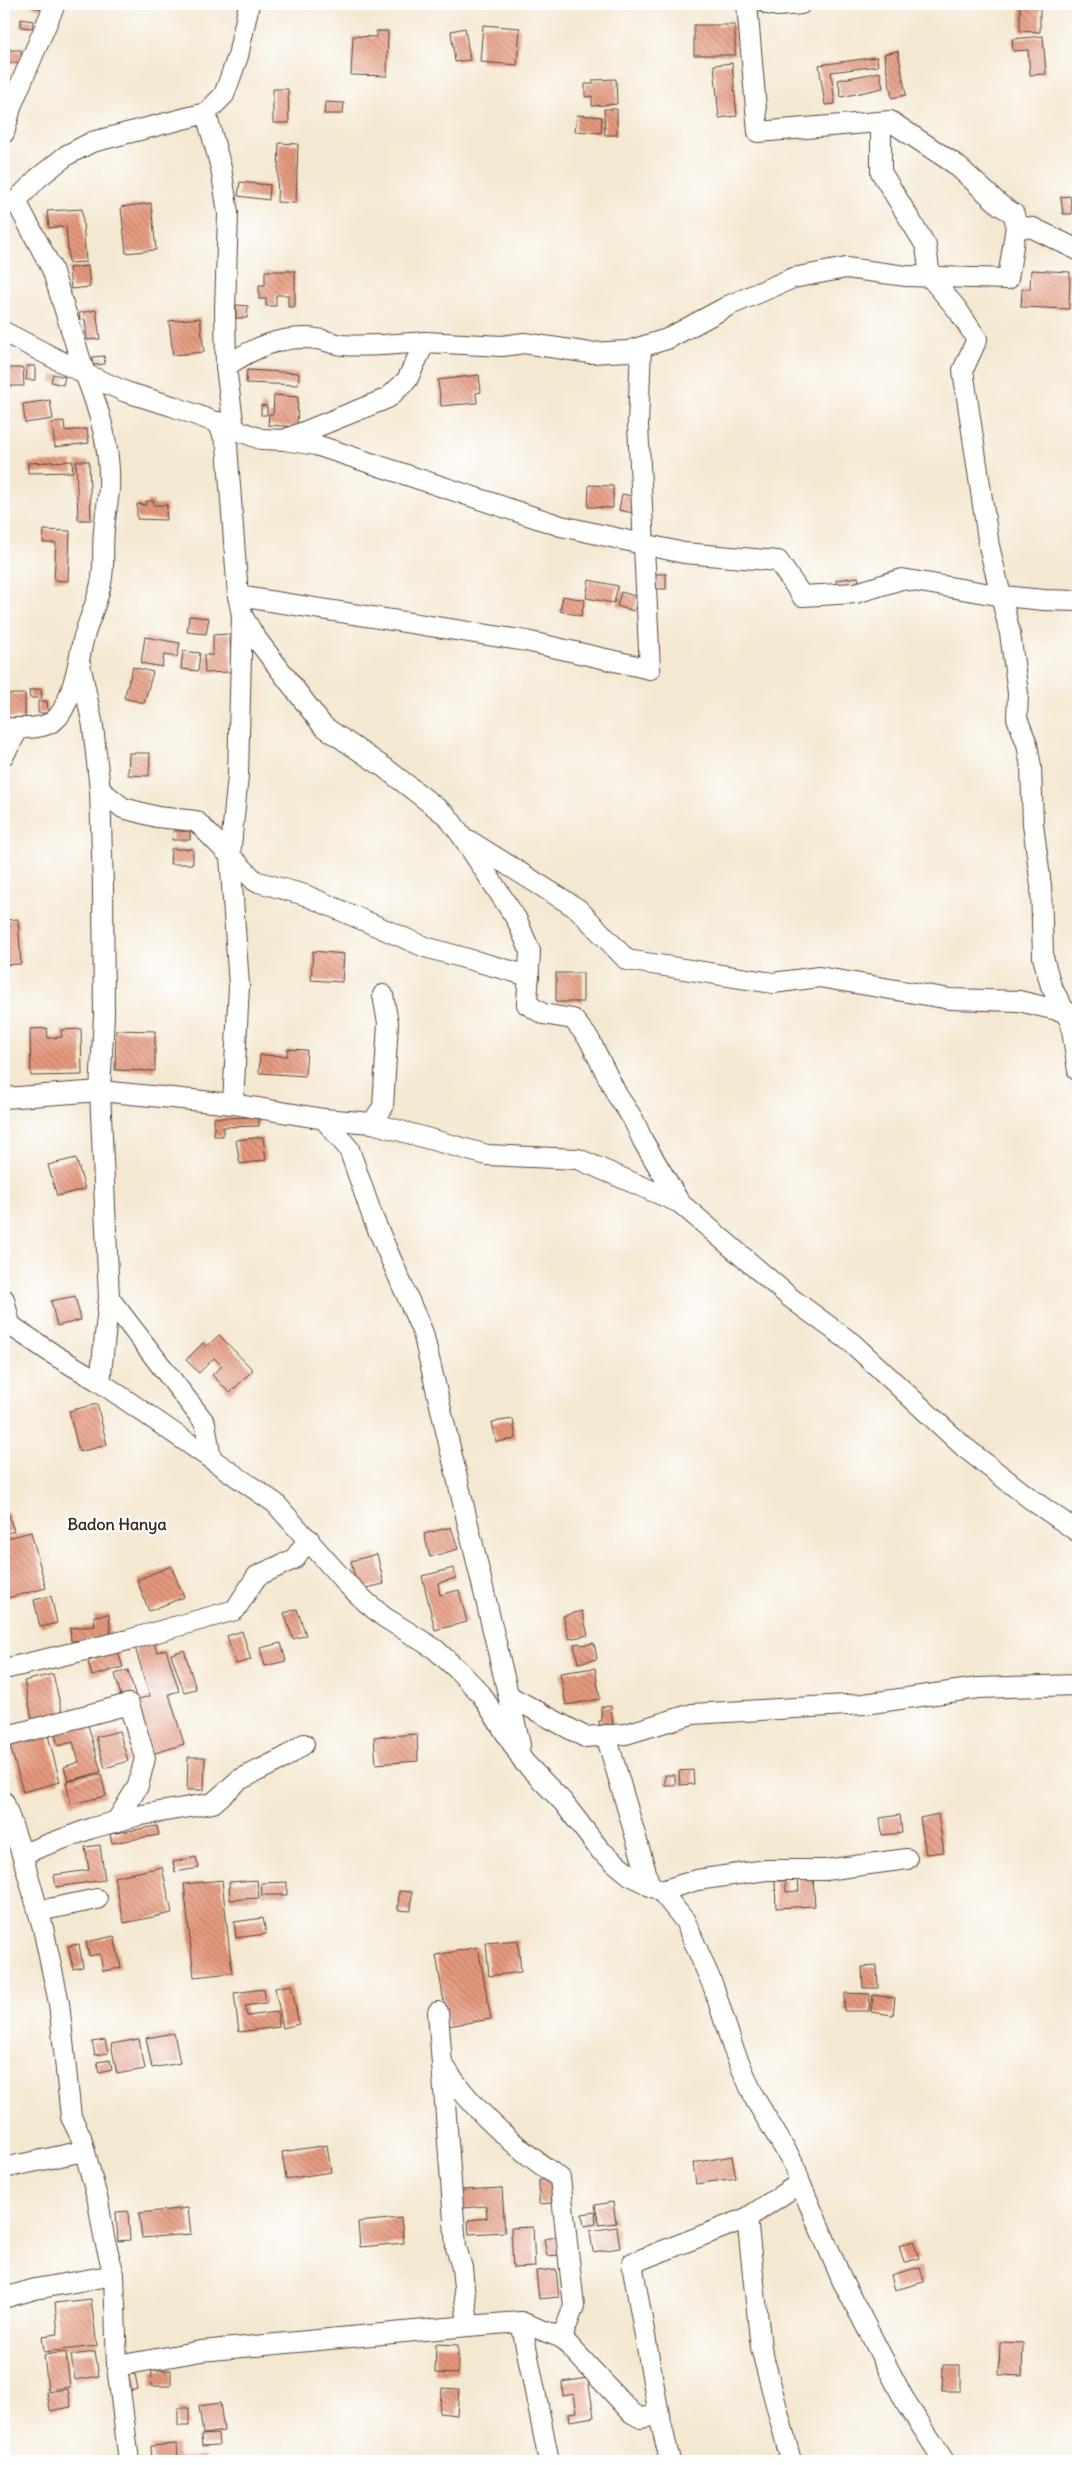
<svg xmlns="http://www.w3.org/2000/svg" width="1082" height="2465" font-family="Delius,sans-serif">
	<style>
		.building { fill: url(#building-back-hatch) }
		.lines { fill: none; stroke-linecap: round; stroke-linejoin: round }
		.minor-casing { stroke: #574639; stroke-width: 22 }
		.minor { stroke: #fff; stroke-width: 20 }
		.labels { text-anchor: middle; dominant-baseline: central; stroke-width: 4.5; stroke-linejoin: round; paint-order: stroke }
		.quarter-label { font-size: 16px; font-weight: bold; fill: #3b2a1e; stroke: #fff }
	</style>
	<defs>
		<pattern id="building-back-hatch" width="6" height="6" patternUnits="userSpaceOnUse" patternTransform="scale(1.25)"><rect width="6" height="6" fill="#e69a7f"/><path d="M-1 5l2 2M0 0l6 6M5-1l2 2" fill="none" stroke="#bc7e67"/></pattern>
	</defs>
	<rect width="100%" height="100%" fill="#fff"/>
	<filter id="ink" filterUnits="userSpaceOnUse"><feTurbulence type="fractalNoise" baseFrequency=".02" numOctaves="2"/><feDisplacementMap in="SourceGraphic" scale="10" xChannelSelector="R" yChannelSelector="G"/><feConvolveMatrix kernelMatrix="1 2 1 2 8 2 1 2 1" color-interpolation-filters="sRGB"/></filter>
	<filter id="wash" filterUnits="userSpaceOnUse"><feTurbulence type="fractalNoise" baseFrequency=".0096" numOctaves="4" result="noise"/><feDisplacementMap in="SourceGraphic" scale="20" xChannelSelector="R" yChannelSelector="G"/><feGaussianBlur stdDeviation="1.12" result="paint"/><feColorMatrix in="noise" values="0 0 0 0 0 0 0 0 0 0 0 0 0 0 0 0 0 1.4 0 .05"/><feComposite in="paint" operator="in"/></filter>
	<g filter="url(#wash)">
		<rect width="100%" height="100%" fill="#f4e8d1"/>
		<g id="blocks">
			<g class="building">
				<path d="M32 4H44L42 9 31 6Z"/>
				<path d="M1020 4H1040V32L1020 31Z"/>
				<path d="M21 19 33 21 32 28 21 27Z"/>
				<path d="M483 25 520 28 517 65 480 62Z"/>
				<rect x="694" y="25" width="41" height="30"/>
				<path d="M465 28 470 60 455 62 451 31Z"/>
				<path d="M376 31H388L387 76 351 75 353 36 376 37Z"/>
				<path d="M1043 36 1046 74 1030 75 1028 50 1013 51 1012 39Z"/>
				<rect x="4" y="50" width="17" height="13"/>
				<path d="M898 51 906 95 892 98 884 54Z"/>
				<path d="M877 57 878 66 831 72 835 104 825 105 819 65Z"/>
				<path d="M732 63 737 116 719 118 714 65Z"/>
				<path d="M880 72 883 88 841 97 838 80Z"/>
				<path d="M616 79 617 104 592 106V96L585 97V84H593V80Z"/>
				<path d="M273 89H288L289 123H273Z"/>
				<path d="M325 102 344 103 343 114H324Z"/>
				<path d="M604 109H617V135H605Z"/>
				<path d="M577 115 602 117 601 133 575 131Z"/>
				<path d="M279 143 298 144 296 203 277 202Z"/>
				<path d="M240 182 270 185 269 200 238 196Z"/>
				<path d="M1070 196 1072 214H1063L1061 197Z"/>
				<path d="M151 203 156 250 126 253 121 207Z"/>
				<path d="M82 209 86 262 69 263 66 226 49 228 47 211Z"/>
				<path d="M88 266 90 287 71 289 69 268Z"/>
				<path d="M1031 270 1070 272 1069 309 1021 307 1022 289H1030Z"/>
				<path d="M265 271H295V307H288V295H276V306H266V299H259V285H265Z"/>
				<path d="M236 305 248 306 247 318H236Z"/>
				<path d="M96 310 100 339 87 340 85 319 80 320 79 313Z"/>
				<path d="M200 318 204 352 173 355 169 321Z"/>
				<path d="M104 356 105 364 92 365V357Z"/>
				<path d="M27 366H35V380H26Z"/>
				<path d="M8 368H23L24 386H8Z"/>
				<path d="M247 370 299 373 298 385 246 383Z"/>
				<path d="M53 374 65 377 63 385 51 382Z"/>
				<path d="M479 375 481 392 476 393 477 403 441 406 438 380Z"/>
				<path d="M274 395 298 397 297 427 268 425 269 414H273Z"/>
				<path d="M50 400 53 419 25 423 23 404Z"/>
				<path d="M261 405 267 406V415H261Z"/>
				<path d="M64 421 65 431 87 429 89 443 55 447 52 423Z"/>
				<path d="M72 461 73 472 28 473V463Z"/>
				<path d="M76 461H89L91 520H78Z"/>
				<path d="M589 485 613 486V508L588 507Z"/>
				<path d="M622 494 637 497 633 513 619 510Z"/>
				<path d="M146 501H154V505H167L166 520 137 519V504L146 505Z"/>
				<path d="M44 530 70 531 68 581 54 580 56 543H43Z"/>
				<rect x="652" y="574" width="14" height="15"/>
				<path d="M858 577 860 587 838 590 836 580Z"/>
				<path d="M589 580 618 586 614 603 586 598Z"/>
				<path d="M621 592 638 597 634 611 617 606Z"/>
				<path d="M563 596 585 600 581 616 560 611Z"/>
				<path d="M189 616 209 618 206 634 187 632Z"/>
				<path d="M230 634 231 672 205 673 204 655H213V635Z"/>
				<path d="M145 637 180 643 177 657 164 655 162 667 141 663Z"/>
				<path d="M183 651 200 653 198 671 181 669Z"/>
				<path d="M133 667 153 672 144 703 124 698Z"/>
				<path d="M41 689 42 698H30L29 690Z"/>
				<rect x="7" y="694" width="18" height="24"/>
				<path d="M38 701H47L48 713H38Z"/>
				<path d="M129 753H150L149 776 128 775Z"/>
				<path d="M173 831H190V840H172Z"/>
				<path d="M171 849H193V864H170Z"/>
				<path d="M18 919 21 964 4 965V920Z"/>
				<path d="M313 951 344 954 342 982 311 980Z"/>
				<rect x="556" y="973" width="27" height="29"/>
				<path d="M47 1028 48 1038 62 1037 61 1030 81 1029 82 1075 31 1076 30 1029Z"/>
				<path d="M116 1030 155 1031V1071L115 1070Z"/>
				<path d="M287 1049 307 1050 305 1076 259 1073 260 1055 287 1056Z"/>
				<path d="M259 1117V1126L223 1127V1136H214V1118Z"/>
				<path d="M263 1137 266 1160 240 1164 236 1140Z"/>
				<path d="M76 1158 85 1189 57 1196 48 1165Z"/>
				<path d="M75 1296 81 1320 57 1326 51 1301Z"/>
				<path d="M219 1335 253 1370 230 1393 212 1375 222 1366 214 1358 199 1373 186 1360 203 1343 206 1347Z"/>
				<path d="M97 1404 107 1445 79 1452 69 1411Z"/>
				<path d="M513 1419 516 1439 496 1442 492 1422Z"/>
				<path d="M8 1512 14 1531 4 1534V1514Z"/>
				<path d="M451 1527 458 1549 430 1557 424 1534Z"/>
				<path d="M31 1532 46 1588 4 1599V1539Z"/>
				<path d="M377 1554 384 1584 362 1589 360 1582 356 1583 351 1561Z"/>
				<path d="M171 1566 184 1597 149 1611 137 1580Z"/>
				<path d="M454 1568 456 1578 438 1583 440 1595 459 1590 467 1622 435 1630 422 1576Z"/>
				<path d="M51 1596 57 1623 40 1627 34 1600Z"/>
				<path d="M297 1609 306 1635 293 1639 284 1613Z"/>
				<path d="M582 1611 588 1635 569 1639 563 1616Z"/>
				<path d="M109 1614 111 1637 71 1641 70 1628 95 1626 94 1616Z"/>
				<path d="M242 1631 251 1660 236 1664 227 1636Z"/>
				<path d="M152 1638 157 1652 166 1649 179 1691 169 1694 184 1744 152 1754 135 1700 150 1696 134 1644Z"/>
				<path d="M281 1643 286 1661 265 1666 260 1648Z"/>
				<path d="M580 1643 581 1645 594 1643 597 1659 578 1663 574 1644Z"/>
				<path d="M184 1650 196 1689 184 1692 171 1654Z"/>
				<path d="M118 1652 123 1667 92 1676 88 1661Z"/>
				<path d="M595 1668 600 1699 566 1705 560 1673Z"/>
				<path d="M128 1670 136 1697 122 1700 115 1674Z"/>
				<path d="M53 1674 63 1717 33 1723 24 1681Z"/>
				<path d="M611 1706 613 1726 599 1727V1721H602L601 1707Z"/>
				<path d="M88 1725 101 1772 68 1781 64 1767 79 1762 73 1742 58 1746 55 1734Z"/>
				<path d="M119 1731 128 1761 105 1768 96 1737Z"/>
				<path d="M417 1734 418 1761 376 1764 374 1737Z"/>
				<path d="M48 1735 60 1782 23 1792 10 1745Z"/>
				<path d="M188 1757H205L204 1790H187Z"/>
				<path d="M693 1770 694 1784 680 1785 679 1771Z"/>
				<path d="M101 1774 106 1796 71 1804 66 1782Z"/>
				<rect x="665" y="1775" width="10" height="10"/>
				<path d="M938 1814 944 1852 926 1854 920 1818Z"/>
				<path d="M900 1815 902 1833 882 1835 880 1818Z"/>
				<path d="M157 1826 159 1835 112 1843 110 1834Z"/>
				<path d="M100 1845 105 1880 56 1887 54 1875 89 1870 85 1847Z"/>
				<path d="M196 1857 199 1868 175 1872 173 1862Z"/>
				<path d="M162 1867 172 1913 124 1923 114 1877Z"/>
				<path d="M813 1878 815 1906 776 1908 775 1881H786V1892L799 1891 798 1879Z"/>
				<path d="M222 1880 232 1973 194 1977 184 1884Z"/>
				<path d="M257 1880 259 1898 230 1900 229 1882Z"/>
				<path d="M287 1882V1895H262L261 1883Z"/>
				<path d="M399 1891 412 1892 411 1911 398 1910Z"/>
				<path d="M263 1918 266 1934 236 1938 234 1922Z"/>
				<path d="M114 1936 121 1968 103 1971 100 1954 89 1956 86 1942Z"/>
				<path d="M518 1940 521 1972 489 1976 486 1943Z"/>
				<path d="M79 1944 83 1967 73 1969 68 1946Z"/>
				<path d="M478 1947 491 2019 448 2026 436 1955Z"/>
				<path d="M877 1966 878 1988H863L862 1967Z"/>
				<path d="M291 1985 299 2024 283 2028 275 1988Z"/>
				<path d="M264 1989 266 2003 245 2006 247 2016 277 2012 279 2027 239 2032 234 1993Z"/>
				<path d="M845 1993 870 1994 869 2011H844Z"/>
				<path d="M873 1995 895 1998 893 2015 871 2012Z"/>
				<path d="M174 2033 180 2063 152 2068 146 2038Z"/>
				<path d="M139 2039 145 2069 117 2074 111 2044Z"/>
				<path d="M105 2040 108 2053 95 2055 92 2042Z"/>
				<path d="M110 2060 112 2070 99 2073 97 2062Z"/>
				<path d="M327 2145 331 2172 286 2179 282 2152Z"/>
				<path d="M732 2156 736 2178 696 2184 693 2163Z"/>
				<path d="M539 2180H551L552 2203 539 2204Z"/>
				<path d="M502 2188 505 2232 469 2234 468 2220 487 2218 486 2206 463 2208 462 2190Z"/>
				<path d="M613 2202 616 2223 599 2225 595 2205Z"/>
				<path d="M188 2208 191 2234 142 2238 139 2213Z"/>
				<path d="M128 2211 130 2240 118 2241 116 2212Z"/>
				<path d="M595 2212 596 2224 584 2226 582 2214Z"/>
				<path d="M401 2218 404 2243 360 2247 358 2222Z"/>
				<path d="M533 2227 535 2267 513 2268 511 2228Z"/>
				<path d="M617 2227 620 2248 593 2252 590 2231Z"/>
				<path d="M556 2237 559 2255 547 2256 544 2239Z"/>
				<path d="M913 2241 919 2258 904 2263 899 2246Z"/>
				<path d="M920 2267 924 2282 895 2290 891 2275Z"/>
				<path d="M556 2269 559 2297 539 2299 536 2271Z"/>
				<path d="M91 2299 97 2346 44 2352 42 2336 58 2334 55 2303Z"/>
				<path d="M1000 2342 1023 2343 1022 2376 999 2375Z"/>
				<path d="M436 2344 458 2345V2374L435 2373Z"/>
				<path d="M66 2352 70 2387 48 2390 44 2355Z"/>
				<path d="M95 2352 99 2376 75 2380 71 2355Z"/>
				<path d="M943 2365H960V2391H942Z"/>
				<path d="M152 2370H171V2386H151Z"/>
				<path d="M135 2374 138 2389 124 2392 121 2376Z"/>
				<path d="M588 2378 594 2417 570 2421 569 2413 577 2412 574 2394 563 2396 562 2382Z"/>
				<path d="M442 2388 459 2389 457 2415 439 2413Z"/>
				<path d="M68 2389 71 2407 50 2411 47 2392Z"/>
				<path d="M220 2403 224 2431 203 2434 199 2406Z"/>
				<rect x="178" y="2408" width="11" height="18"/>
				<path d="M218 2434 219 2445 202 2446 201 2435Z"/>
				<path d="M177 2444 178 2461H152L151 2446Z"/>
				<path d="M206 2456V2461H179L178 2458Z"/>
			</g>
		</g>
	</g>
	<g filter="url(#ink)">
		<use href="#blocks" fill-opacity="0" stroke="#574639" stroke-width="1"/>
		<g class="lines">
			<defs>
				<g id="minor">
					<path d="M747 4 758 132 890 121 955 164 1000 205 1014 214 1016 226 1033 228 1078 250"/>
					<path d="M768 4 777 6 801 4"/>
					<path d="M206 113 221 168 228 213 225 310 226 367"/>
					<path d="M881 122V172L926 246 930 277 957 309 977 339 963 370 989 546 1010 633 1018 693 1017 718 1027 744 1031 767 1033 824 1041 886 1043 957 1051 986 1071 1023 1078 1071"/>
					<path d="M4 133 12 104 55 4"/>
					<path d="M16 201 52 269 85 374 126 392 172 406 261 439 284 440 316 445 561 526 684 553 778 561 802 596 856 593 902 579 1003 596 1044 600 1078 601"/>
					<path d="M4 205 16 201 38 178 67 155 92 142 206 113 224 95 238 56 249 4"/>
					<path d="M4 332 85 374C100 411 111 449 109 489 108 503 105 516 104 530 102 548 105 566 101 583 97 605 86 624 82 645 78 666 72 699 58 717 46 731 20 728 4 728"/>
					<path d="M218 422 227 445 238 596 242 615 255 637 323 726 385 768 447 816 462 836 517 920 530 951 527 1004 543 1014 573 1019 589 1039 617 1095 633 1119 643 1141 680 1203 792 1299 852 1343 964 1447 1032 1500 1078 1532"/>
					<path d="M234 429 226 367C251 348 285 334 317 339 325 340 334 344 343 345 370 347 398 344 425 342"/>
					<path d="M284 440 388 398 407 380 425 342 502 346 524 343 590 353 628 351 667 339 730 305 793 278 846 268 906 276 1008 279 1016 226"/>
					<path d="M238 596 526 641 650 669 638 425 641 347"/>
					<path d="M80 664 93 726 100 790 103 887 104 1015 100 1091 109 1298 100 1382"/>
					<path d="M4 755 19 728"/>
					<path d="M100 790 123 808 157 817 196 821 255 881 305 895 425 947 529 976"/>
					<path d="M468 840 578 909 627 960 773 983 819 977 950 999 1019 1001 1074 1014"/>
					<path d="M4 1098 100 1091 233 1104 324 1119 349 1149 373 1218 423 1333 520 1745"/>
					<path d="M233 1104 239 986 230 856 238 776 242 615"/>
					<path d="M324 1119 372 1123 487 1155 578 1159 680 1203"/>
					<path d="M372 1123 383 1107 388 1023 383 995"/>
					<path d="M109 1298 205 1423 211 1459"/>
					<path d="M4 1299 10 1324"/>
					<path d="M4 1321 56 1356 100 1382 275 1503 346 1583 366 1602 384 1617 435 1649 459 1671 481 1694 524 1762 563 1802 600 1850 630 1875 661 1891 685 1921 714 1988 733 2048 755 2099 795 2166 800 2183 843 2282 904 2399 944 2461"/>
					<path d="M4 1669 128 1640 235 1610 257 1576 294 1559 309 1539"/>
					<path d="M509 1696 585 1737 626 1734 692 1714 864 1704 978 1688 1078 1685"/>
					<path d="M606 1735 650 1886"/>
					<path d="M4 1737 129 1704 145 1758 138 1786 116 1822"/>
					<path d="M4 1802 22 1854 43 1928 59 2003 71 2117 81 2137 98 2201 104 2237 114 2275 117 2366 129 2461"/>
					<path d="M22 1854 92 1828 136 1816 213 1803 239 1780 284 1758 304 1744"/>
					<path d="M661 1891 697 1880 766 1870H825L907 1859"/>
					<path d="M39 1911 97 1899"/>
					<path d="M444 2066C473 2111 516 2148 560 2178L574 2306 562 2338"/>
					<path d="M4 2168 84 2151"/>
					<path d="M747 2218 761 2348 791 2461"/>
					<path d="M4 2298 35 2289 114 2275"/>
					<path d="M521 2322 562 2338 632 2413 641 2418 659 2415 670 2461"/>
					<path d="M468 2326 521 2322 549 2461"/>
					<path d="M117 2366 201 2351 468 2326 462 2268 456 2247 438 2012"/>
					<path d="M659 2415 632 2263 747 2218 800 2183"/>
				</g>
			</defs>
			<use href="#minor" class="minor-casing"/>
			<use href="#minor" class="minor"/>
		</g>
	</g>
	<g class="labels">
		<g class="quarter-label">
			<text x="117" y="1524">Badon Hanya</text>
		</g>
	</g>
	<rect width="1082" height="2465" fill="none" stroke="#fff" stroke-width="20"/>
</svg>
